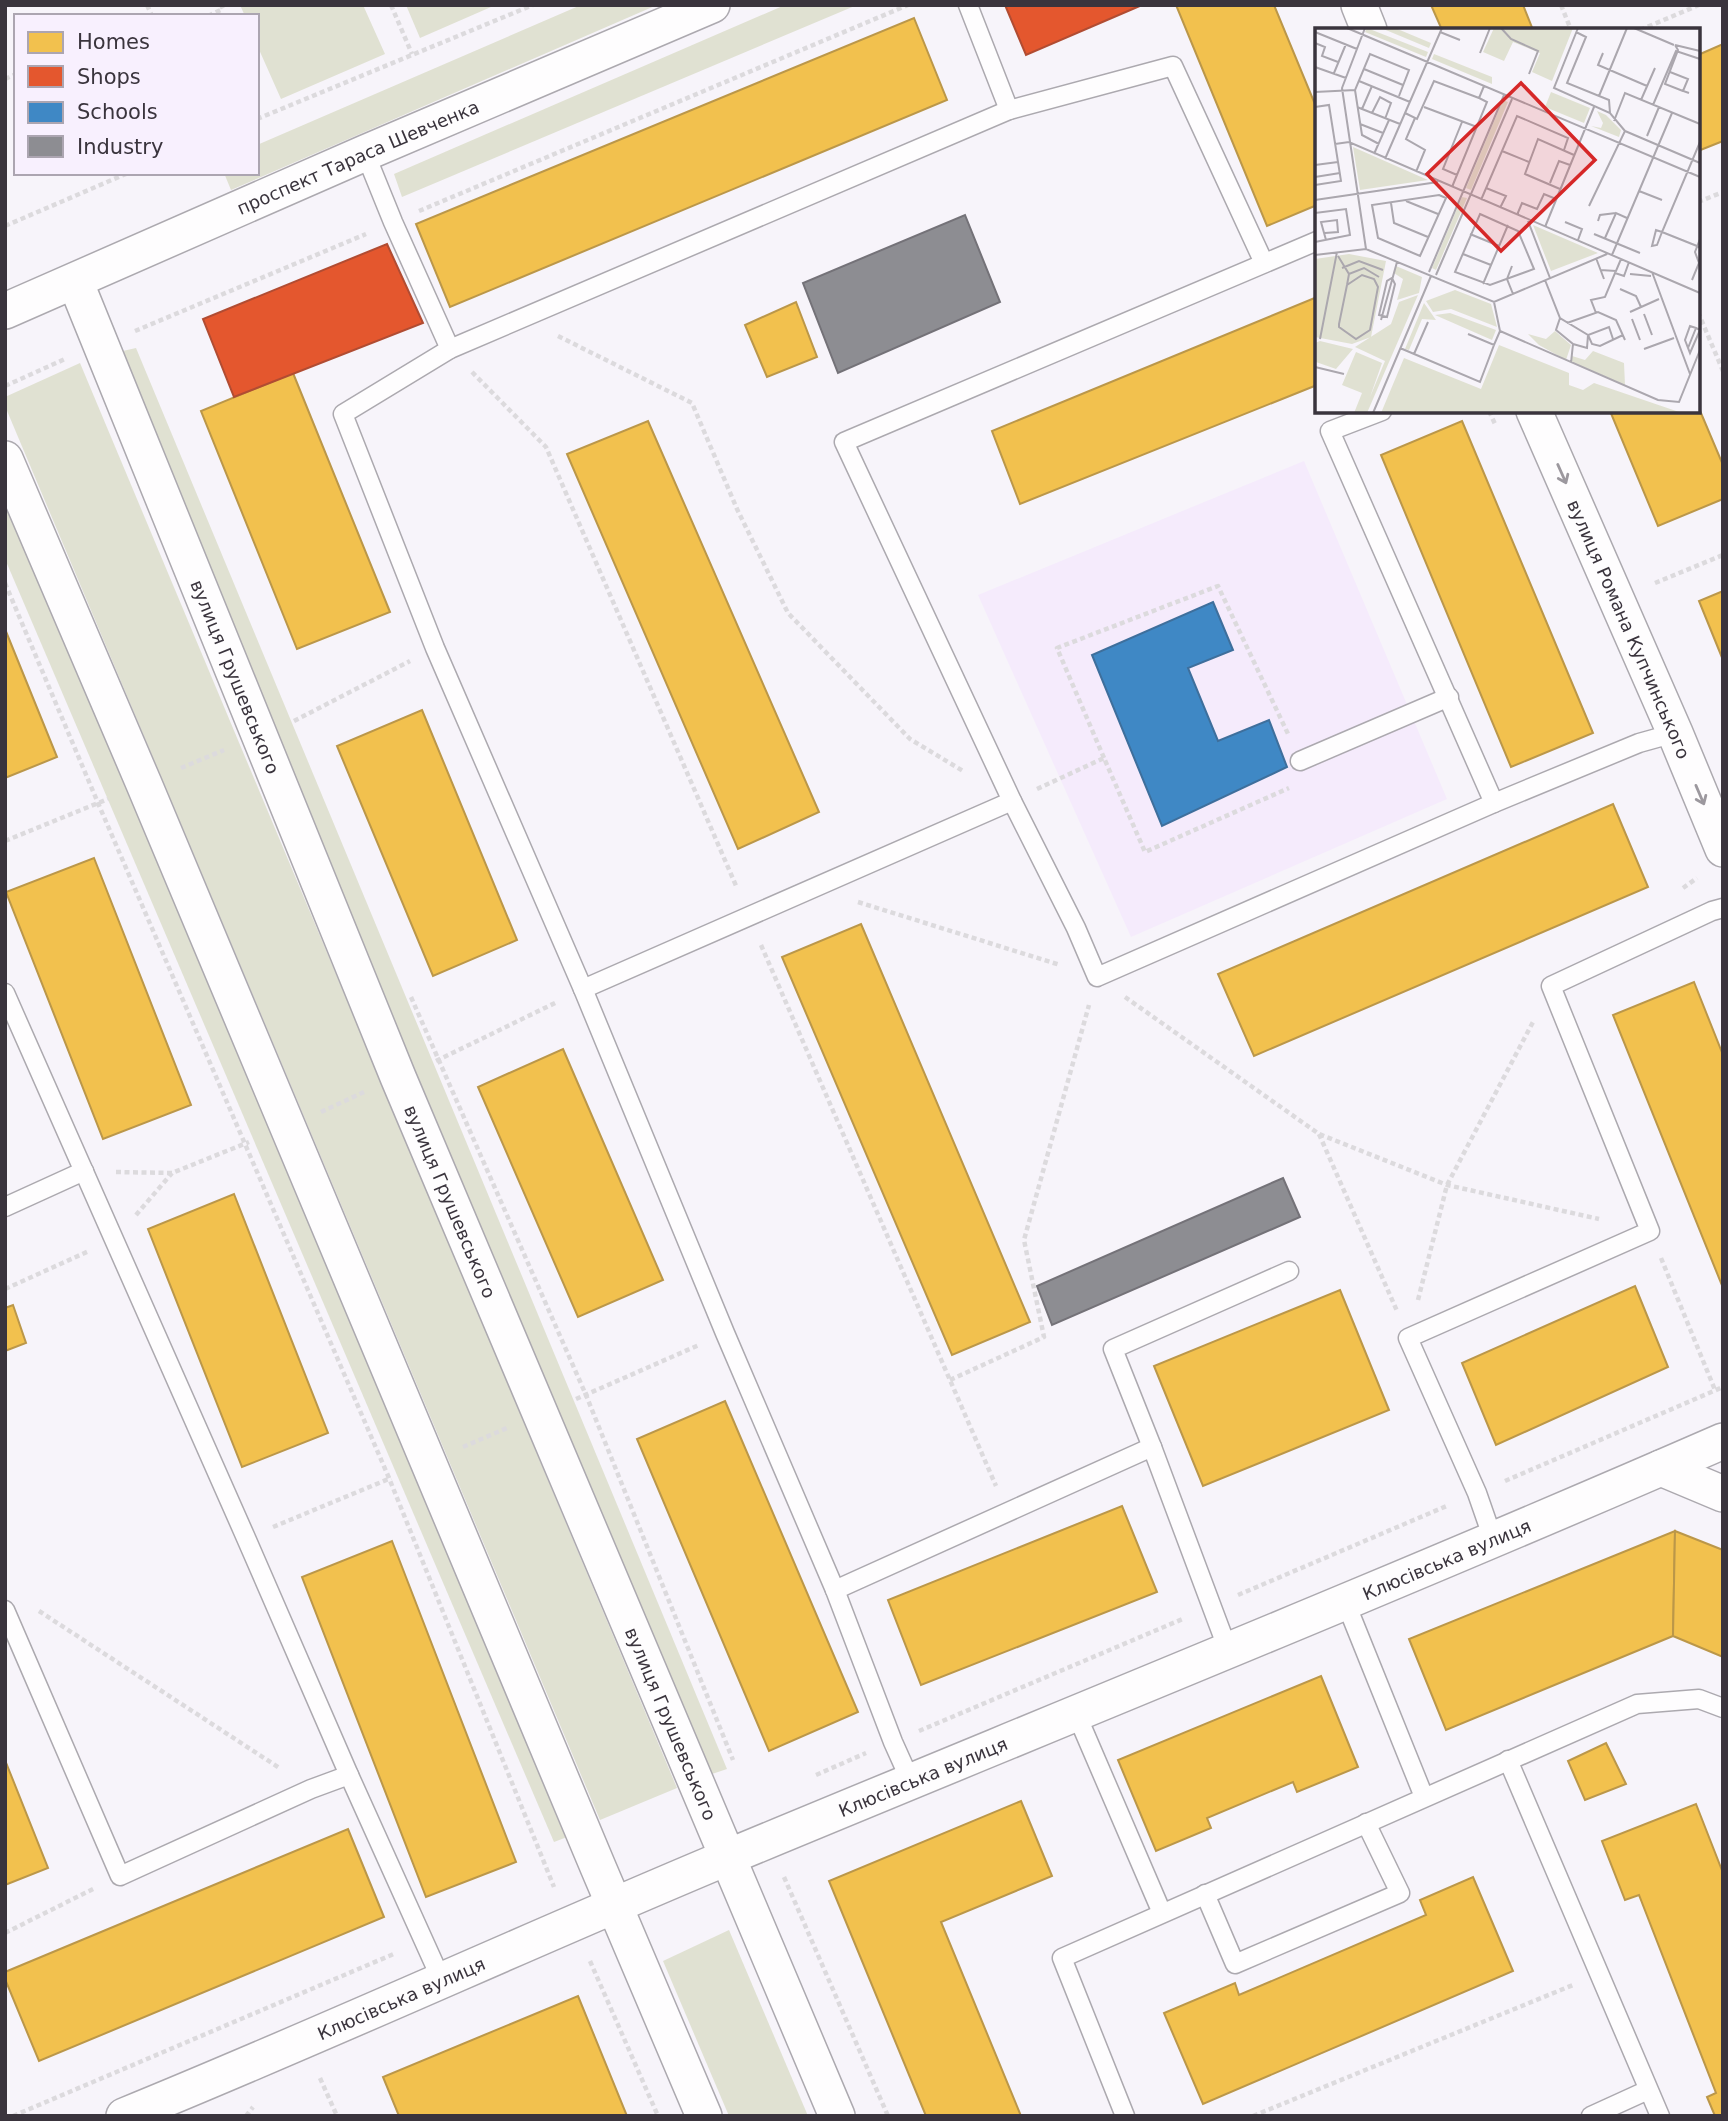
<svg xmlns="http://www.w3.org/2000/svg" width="1728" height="2121" font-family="'DejaVu Sans',sans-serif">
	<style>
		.built { fill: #f5ebfc }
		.green { fill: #e0e1d2 }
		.homes { fill: #f2c14e; stroke: #bb9749; stroke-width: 2 }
		.shops { fill: #e4572e; stroke: #b14c32; stroke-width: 2 }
		.schools { fill: #3f88c5; stroke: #3e6f9c; stroke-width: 2 }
		.industry { fill: #8d8d92; stroke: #747278; stroke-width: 2 }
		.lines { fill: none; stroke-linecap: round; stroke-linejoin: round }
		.lane-casing { stroke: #aca9af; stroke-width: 21 }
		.street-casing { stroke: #aca9af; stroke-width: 38 }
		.path { stroke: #dcdadd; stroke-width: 4.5; stroke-dasharray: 5 3.5; stroke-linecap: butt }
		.lane { stroke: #fefdfe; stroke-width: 18 }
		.street { stroke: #fefdfe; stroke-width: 35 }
		.oneway { stroke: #9c989e }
		.labels { text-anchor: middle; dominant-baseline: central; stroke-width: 7; stroke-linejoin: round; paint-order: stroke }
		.street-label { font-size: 18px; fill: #3a343d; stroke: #f8f0fe }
		.inset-road { fill: none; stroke: #aba7ae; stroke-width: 2 }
		.view { fill: #d62828; fill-opacity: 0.15; stroke: #d62828; stroke-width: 3.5 }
		.inset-edge { fill: none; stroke: #3a343d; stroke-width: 3.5 }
	</style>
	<rect width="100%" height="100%" fill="#f7f4fa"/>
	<path class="built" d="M1304 461 1447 799 1131 937 978 595Z"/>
	<g class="green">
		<path d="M240 5H363L385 54 281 99 257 45V16H245Z"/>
		<path d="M406 5H490L491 7 420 38Z"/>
		<path d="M581 5H657L231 190 224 173H257V145Z"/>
		<path d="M785 5H857L402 197 394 174Z"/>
		<path d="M136 348 727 1769 703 1777 114 353Z"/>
		<path d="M80 363 677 1788 600 1820 5 406V397Z"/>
		<path d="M5 485 575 1834 554 1842 5 559Z"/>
		<path d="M729 1930 808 2116H729L663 1961Z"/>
	</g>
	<g class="homes">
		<path d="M1176 5H1274L1317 109V205L1267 226Z"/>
		<path d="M1431 5H1523L1533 30H1442Z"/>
		<path d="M914 18 947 100 450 307 416 224Z"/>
		<path d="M1723 44V141L1698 151V55Z"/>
		<path d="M1317 297V385L1020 504 992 431Z"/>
		<path d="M796 302 817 357 767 377 745 325Z"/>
		<path d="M293 373 390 612 297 649 201 411Z"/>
		<path d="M1698 406 1723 465V499L1658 526 1610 411H1698Z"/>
		<path d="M648 421 819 812 738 849 567 454Z"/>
		<path d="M1462 421 1593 733 1511 767 1381 455Z"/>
		<path d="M1723 591V660L1699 601Z"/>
		<path d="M5 629 57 757 5 778Z"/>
		<path d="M422 710 517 940 433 976 337 746Z"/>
		<path d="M1613 804 1648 887 1254 1056 1218 974Z"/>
		<path d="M94 858 191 1105 103 1139 6 892Z"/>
		<path d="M861 924 1030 1322 952 1355 782 957Z"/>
		<path d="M1694 982 1723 1055V1288L1613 1015Z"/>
		<path d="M563 1049 663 1280 578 1317 478 1087Z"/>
		<path d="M234 1194 328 1433 242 1467 148 1229Z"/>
		<path d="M1635 1286 1668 1367 1496 1445 1462 1363Z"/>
		<path d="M1340 1290 1389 1410 1203 1486 1154 1366Z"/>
		<path d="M13 1305 26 1343 5 1351V1308Z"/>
		<path d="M725 1401 858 1712 769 1751 637 1439Z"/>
		<path d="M1122 1506 1157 1592 921 1685 888 1600Z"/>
		<path d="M1675 1531 1673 1636 1446 1730 1409 1639Z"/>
		<path d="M1675 1531 1723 1550V1657L1673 1636Z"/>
		<path d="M392 1541 516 1862 426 1897 302 1577Z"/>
		<path d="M1321 1676 1358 1767 1297 1792 1293 1782 1207 1818 1211 1828 1156 1851 1118 1760Z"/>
		<path d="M1606 1743 1626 1784 1585 1800 1568 1761Z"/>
		<path d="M5 1760 48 1868 5 1885Z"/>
		<path d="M1021 1801 1052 1876 941 1922 1021 2116H926L829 1881Z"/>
		<path d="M1696 1804 1723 1873V2116H1715L1707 2097 1716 2093 1639 1895 1625 1900 1602 1841Z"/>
		<path d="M348 1829 384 1917 39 2061 5 1979V1972Z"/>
		<path d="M1473 1877 1513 1971 1203 2104 1164 2013 1235 1983 1239 1995 1426 1915 1420 1900Z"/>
		<path d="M578 1996 627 2116H399L383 2077Z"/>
	</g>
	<g class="shops">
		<path d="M1005 5H1142L1026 55Z"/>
		<path d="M387 244 423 323 234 397 203 319Z"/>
	</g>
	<path class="schools" d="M1213 602 1233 650 1188 668 1218 741 1269 720 1287 767 1162 826 1092 655Z"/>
	<g class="industry">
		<path d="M965 215 1000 302 838 373 803 283Z"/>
		<path d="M1283 1178 1300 1217 1052 1325 1037 1286Z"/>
	</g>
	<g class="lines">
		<defs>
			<g id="lane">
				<path d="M968 5 1009 110"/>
				<path d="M365 153 393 222 450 349"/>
				<path d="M1317 241 844 442 1012 801 1076 928 1097 977 1494 803 1639 743 1675 733"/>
				<path d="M1382 411 1330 431 1494 803"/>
				<path d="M1300 761 1449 697"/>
				<path d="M583 989 1012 801"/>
				<path d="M5 993 246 1538 349 1775 441 1979"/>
				<path d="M5 1207 84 1171"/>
				<path d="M1152 1447 1113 1349 1289 1271"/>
				<path d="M1493 1539 1477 1493 1408 1338 1650 1231 1551 986 1712 911 1723 908"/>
				<path d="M835 1590 1152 1447 1228 1650"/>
				<path d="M1345 1601 1424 1797"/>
				<path d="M5 1610 120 1876 311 1789 349 1775"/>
				<path d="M1076 1713 1162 1913"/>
				<path d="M1508 1760 1660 2116"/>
				<path d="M911 1782 893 1742 835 1590 725 1333 583 989 435 648 343 414 450 349 1009 110 1173 66 1264 263"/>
				<path d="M1205 1894 1235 1964 1400 1893 1366 1823"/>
				<path d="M1125 2116 1062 1958 1637 1704 1699 1699 1723 1708"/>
				<path d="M1591 2116 1648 2090"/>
			</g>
			<g id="street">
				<path d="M1359 5 1369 30"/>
				<path id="s1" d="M75 281 398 1077 837 2116"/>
				<path id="s2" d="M5 311 365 153 712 5"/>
				<path id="s3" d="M1534 411 1675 733 1723 849"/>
				<path d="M5 459 144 784 598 1867 704 2116"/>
				<path d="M1661 1468 1723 1494"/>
				<path id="s4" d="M124 2116C328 2033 529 1940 733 1855 1063 1718 1395 1584 1723 1441"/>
			</g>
		</defs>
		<use href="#lane" class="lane-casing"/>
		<use href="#street" class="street-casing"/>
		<g class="path">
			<path d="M147 5 152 16"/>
			<path d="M391 5 412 54"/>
			<path d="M1561 5 1571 30"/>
			<path d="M208 16 223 9 221 5"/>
			<path d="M1640 30 1699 5"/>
			<path d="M5 79 16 74"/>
			<path d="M257 119 533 5"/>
			<path d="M1698 202 1723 192"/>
			<path d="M419 211 908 5"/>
			<path d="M5 226 128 173"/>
			<path d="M1698 312 1723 371"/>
			<path d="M135 331 366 234"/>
			<path d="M558 336 692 403 737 509 788 613 910 739 963 771"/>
			<path d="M472 372 546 447 737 888"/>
			<path d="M5 386 65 359"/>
			<path d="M1489 411 1495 424"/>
			<path d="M5 583 98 803 389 1478 554 1887"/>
			<path d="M1655 583 1723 555"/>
			<path d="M294 721 410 661"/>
			<path d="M1104 758 1057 648 1218 586 1289 736"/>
			<path d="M181 768 224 750"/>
			<path d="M1037 789 1104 758 1145 852 1289 788"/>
			<path d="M5 841 108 799"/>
			<path d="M1683 888 1697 878"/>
			<path d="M858 902 1060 965"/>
			<path d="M761 945 996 1486"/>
			<path d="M411 997 586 1395 733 1760"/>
			<path d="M1125 997 1319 1134 1447 1185 1599 1219"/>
			<path d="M436 1061 557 1002"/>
			<path d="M321 1112 364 1092"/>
			<path d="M1319 1134 1397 1311"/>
			<path d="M116 1172 172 1173 249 1142"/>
			<path d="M136 1215 172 1173"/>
			<path d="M1661 1258 1715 1390"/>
			<path d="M5 1289 89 1251"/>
			<path d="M1418 1300 1447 1185 1533 1022"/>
			<path d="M950 1380 1044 1337 1024 1240 1089 1005"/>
			<path d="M576 1399 699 1345"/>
			<path d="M463 1447 507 1428"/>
			<path d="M1505 1481 1723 1387"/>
			<path d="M273 1527 391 1478"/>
			<path d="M1238 1595 1449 1505"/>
			<path d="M39 1611 281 1769"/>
			<path d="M919 1731 1185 1618"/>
			<path d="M816 1775 866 1753"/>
			<path d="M784 1877 888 2116"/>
			<path d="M5 1933 95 1888"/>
			<path d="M590 1961 658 2116"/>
			<path d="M320 2078 337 2116"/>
			<path d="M13 2116 396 1953"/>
			<path d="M246 2116 253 2107"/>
			<path d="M1253 2116 1573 1985"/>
		</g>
		<use href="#lane" class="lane"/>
		<use href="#street" class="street"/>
	</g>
	<defs><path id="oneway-shaft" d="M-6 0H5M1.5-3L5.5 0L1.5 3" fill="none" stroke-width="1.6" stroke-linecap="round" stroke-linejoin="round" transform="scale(1.75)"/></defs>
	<g class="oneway">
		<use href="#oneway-shaft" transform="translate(1562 474) rotate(66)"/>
		<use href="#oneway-shaft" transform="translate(1700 795) rotate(67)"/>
	</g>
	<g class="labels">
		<g class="street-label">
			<text stroke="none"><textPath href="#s2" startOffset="385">проспект Тараса Шевченка</textPath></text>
			<text stroke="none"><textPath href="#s3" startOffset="238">вулиця Романа Купчинського</textPath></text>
			<text stroke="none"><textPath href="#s1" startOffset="427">вулиця Грушевського</textPath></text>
			<text stroke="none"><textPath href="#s1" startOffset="994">вулиця Грушевського</textPath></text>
			<text stroke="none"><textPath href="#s4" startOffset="1435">Клюсівська вулиця</textPath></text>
			<text stroke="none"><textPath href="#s1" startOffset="1561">вулиця Грушевського</textPath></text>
			<text stroke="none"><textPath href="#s4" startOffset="868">Клюсівська вулиця</textPath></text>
			<text stroke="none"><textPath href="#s4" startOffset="301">Клюсівська вулиця</textPath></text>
		</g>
	</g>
	<g transform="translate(1315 28)">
		<rect width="385" height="385" fill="#f7f4fa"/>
		<path d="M52 0 113 24 111 29 50 4ZM66 0H80L116 15 114 20ZM179 0H258L237 53 217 44 225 25 198 14 189 33 168 24ZM119 26 177 49V56L117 31ZM236 64 275 80 269 95 230 79ZM188 72 193 74 156 162 151 160ZM282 83 291 87 306 102 304 109 276 98 286 100 288 95ZM38 119 113 152 45 162ZM147 169 152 170 121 242 117 240ZM218 197 283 225 236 243ZM34 226 71 233 56 309 37 316 0 309V231ZM81 238 107 249 104 265 82 272 88 251 79 245ZM140 262 176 276 182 299 136 281 118 284 111 273ZM103 267 52 385H39L47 365 27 357 41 324 67 335 55 369 70 333 40 319 76 296 84 274ZM109 275 121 292 107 291 94 322 90 321ZM135 285 181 302 177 312 120 287ZM240 303 256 317 251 332 224 317 213 306 231 311ZM5 313 38 321 21 341 1 334 0 315ZM184 317 254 345V357L268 362 279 355 367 385H66L89 330 166 361ZM278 323 309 335 310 357 257 334V328L270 332Z" fill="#e0e1d2"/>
		<path class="inset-road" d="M32 0 385 149M50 0 27 60 51 221M186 0 196 11 223 23 214 46M263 0 239 60 295 85 310 103 274 178M319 0 359 17M0 4 42 21M125 4 145 12M261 4 271 9 252 55 294 72 295 85M0 15 10 19 7 28 23 34M360 17 363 22 350 56 368 63M360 17 385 23M165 25 175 0M288 25 283 37 332 58M0 39 31 50M49 41 88 57M355 44 373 51 368 63 374 65M19 45 31 16M44 53 95 74M0 64 40 62M284 68 312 0M326 72 340 40M338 77 361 23 385 31M0 79 14 77 26 153 0 157M42 79 85 96M109 79 162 99M47 81 57 58M57 85 65 69 76 75 70 91M90 85 102 91 119 53 164 70M100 90 91 111 110 122 101 144M299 93 310 65 385 96M45 96 68 105M310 103 385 135M332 108 344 79M385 114 347 204 342 217 337 218 341 202 347 204 382 218 385 220M20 116 34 114 385 265M64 116 47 107 40 62 55 26 94 42 84 68M187 123 214 134M59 126 74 92M70 131 127 0M0 137 23 134M142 147 128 141 147 94M0 149 25 145M235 155 244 133 255 137M137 159 172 74 164 70 169 58M171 160 191 168 185 180M245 161 210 146 223 111 259 127M324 163 347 172M124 167 131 170 105 228 63 210 57 177ZM0 172 123 154M166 172 202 88 253 110 249 122M91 173 123 186M76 175 79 195 113 209M0 185 31 181 35 207 0 214M165 186 203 203 219 241 175 257 140 244ZM202 187 207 175 222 181 229 166 241 171M213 193 235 250M283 193 285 187 301 185M250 194 267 201 263 212M230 199 279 79M10 205 23 204 22 192 6 194 11 212M155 206 184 218M279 206 325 225M290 210 301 185 312 190M148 226 176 237M0 227 51 221 179 274 292 226M297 227 357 85M23 228 34 246 49 240 64 249M281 230 289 251M197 238 192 251 198 266M27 240 44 233 68 242M285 242 301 243 306 231M114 244 189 67M337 244 375 346M315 246 336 248M121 247 197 71M77 250 80 256 72 289 64 287 72 253ZM230 252 245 290 273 307 272 320 258 316M377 252 384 235 380 224 385 211M168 256 193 197M32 257 47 247 59 251 63 259 55 302 41 311 24 299V296L32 257 34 246M305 261 321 268 326 279M385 266V289M179 274 185 303 343 372 364 374 385 322M315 284 344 271M281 285 276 272 290 269 300 245 309 248 314 234M329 286 337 307M245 290 241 302 258 316 256 335M317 291 325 312M66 292 82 234M252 295 283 284 301 292 310 312M385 302 375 325 370 312 375 298 381 300 385 302M153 306 179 317 185 303M5 311 22 224M298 311 294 299 273 307 277 316 285 318 308 307M85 320 165 354 179 317M373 320 381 300M329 321 359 310M99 326 113 294M0 339 29 346M58 385 116 248"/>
		<path class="view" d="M206 55 280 132 186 223 112 146Z"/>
		<rect width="385" height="385" class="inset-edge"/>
	</g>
	<rect width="1728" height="2121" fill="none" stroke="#3a343d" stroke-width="14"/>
	<rect x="14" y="14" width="245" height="161" fill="#f8f0fe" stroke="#aca5b1" stroke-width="2"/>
	<rect x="28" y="32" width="35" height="21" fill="#f2c14e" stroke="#aca5b1" stroke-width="2"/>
	<text x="77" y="49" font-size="21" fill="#3a343d">Homes</text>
	<rect x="28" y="66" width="35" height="21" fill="#e4572e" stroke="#aca5b1" stroke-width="2"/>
	<text x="77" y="84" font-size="21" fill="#3a343d">Shops</text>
	<rect x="28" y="102" width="35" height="21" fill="#3f88c5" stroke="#aca5b1" stroke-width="2"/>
	<text x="77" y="119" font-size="21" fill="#3a343d">Schools</text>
	<rect x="28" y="136" width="35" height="21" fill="#8d8d92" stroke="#aca5b1" stroke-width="2"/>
	<text x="77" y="154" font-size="21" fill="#3a343d">Industry</text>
</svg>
